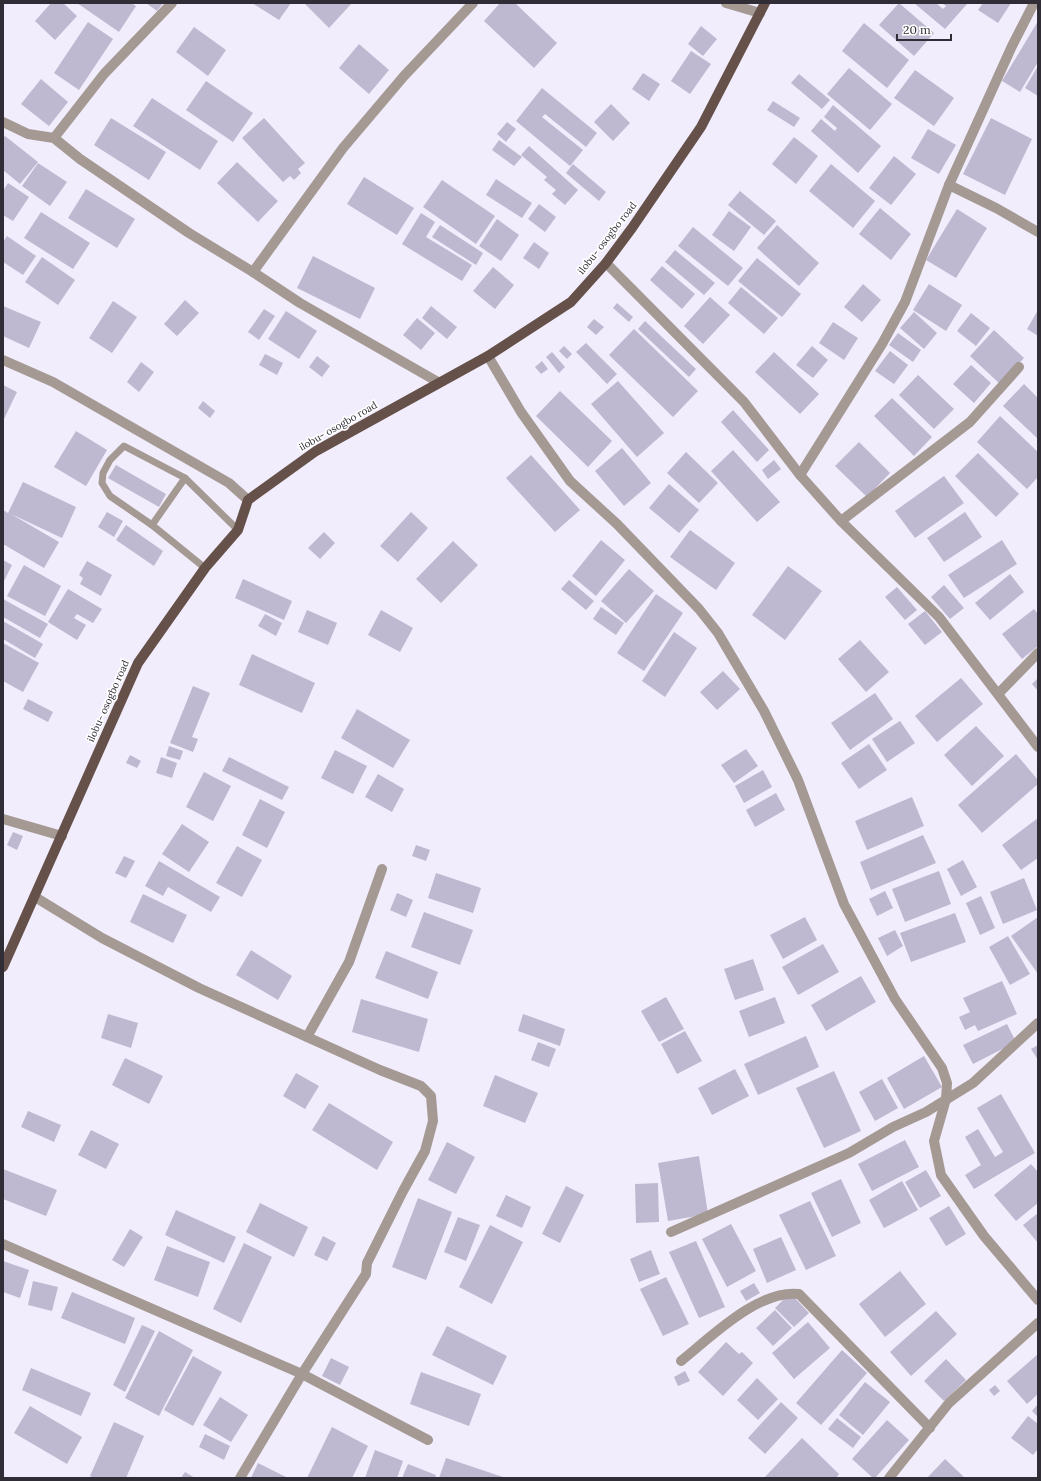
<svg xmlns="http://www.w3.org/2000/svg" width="1041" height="1481" font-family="Lora,serif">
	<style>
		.building { fill: #bfb8d1 }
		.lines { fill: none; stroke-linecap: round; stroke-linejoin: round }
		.service { stroke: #a49993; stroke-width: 7 }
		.minor { stroke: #a49993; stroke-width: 10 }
		.primary { stroke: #655149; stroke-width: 10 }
		.labels { text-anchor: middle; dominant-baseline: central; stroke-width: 3.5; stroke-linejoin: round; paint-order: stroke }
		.street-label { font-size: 10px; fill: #302d36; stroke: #fff }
	</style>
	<rect width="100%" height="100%" fill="#f2edfd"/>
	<g class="building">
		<path d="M51 3H63L77 16 55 40 35 21Z"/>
		<path d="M77 3H131L136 6 119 32Z"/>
		<path d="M146 3H163L157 11Z"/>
		<path d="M252 3H291L279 20Z"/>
		<path d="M306 3H352L329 28 305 4Z"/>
		<path d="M500 3H515L557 43 534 68 484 21Z"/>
		<path d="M899 3 934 33 914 56 879 25Z"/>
		<path d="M914 3H936L943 9 946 6 942 3 967 4 945 29Z"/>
		<path d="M983 3H1011L998 23 978 10Z"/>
		<path d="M1038 21V62L1020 92 1002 81Z"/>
		<path d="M88 22 113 39 79 90 54 73Z"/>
		<path d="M864 23 909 60 887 88 842 51Z"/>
		<path d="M701 26 717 39 703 56 688 44Z"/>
		<path d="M194 27 226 50 208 76 176 52Z"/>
		<path d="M359 44 389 70 369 94 339 68Z"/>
		<path d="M691 51 711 64 690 94 671 81Z"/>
		<path d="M1038 66V96L1025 88Z"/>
		<path d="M849 68 892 104 870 130 827 94Z"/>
		<path d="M915 70 954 98 934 126 894 98Z"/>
		<path d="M643 73 660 84 649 101 632 89Z"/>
		<path d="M799 74 830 100 822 109 791 83Z"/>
		<path d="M41 79 68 102 49 126 21 104Z"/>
		<path d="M206 81 253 113 233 142 186 110Z"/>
		<path d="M542 88 597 133 586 147 545 114 542 117 583 150 570 166 516 121Z"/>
		<path d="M152 98 218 141 200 170 133 126Z"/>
		<path d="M773 101 800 118 794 127 767 110Z"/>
		<path d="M611 104 630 123 613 141 594 122Z"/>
		<path d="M833 105 881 146 858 173 811 131 821 119 835 131 837 128 824 117Z"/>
		<path d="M111 118 166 152 149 180 94 145Z"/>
		<path d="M264 118 305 163 298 169 301 173 294 180 290 176 283 182 242 138Z"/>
		<path d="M991 118 1032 139 1005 195 963 174Z"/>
		<path d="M507 122 516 129 506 142 497 134Z"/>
		<path d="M928 129 956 145 939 174 911 158Z"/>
		<path d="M5 136 38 162 20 184 3 170V138Z"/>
		<path d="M794 137 818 156 796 184 772 164Z"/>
		<path d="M499 140 522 157 514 166 492 150Z"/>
		<path d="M529 146 578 190 565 205 552 194 556 190 544 180 547 177 521 155Z"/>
		<path d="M894 156 916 174 891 205 869 188Z"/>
		<path d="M237 162 278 201 258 222 217 183Z"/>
		<path d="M38 163 67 182 50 206 22 186Z"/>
		<path d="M573 164 606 192 599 201 566 173Z"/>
		<path d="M831 164 875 201 853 228 809 191Z"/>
		<path d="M364 177 414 208 397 235 347 204Z"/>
		<path d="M496 179 532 203 522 218 486 195Z"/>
		<path d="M442 180 495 216 476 244 423 207Z"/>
		<path d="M8 183 29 197 13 221 3 215V191Z"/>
		<path d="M86 189 135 219 117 248 68 218Z"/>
		<path d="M740 191 776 221 764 235 728 205Z"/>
		<path d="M539 204 556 217 545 232 528 219Z"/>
		<path d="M880 208 911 234 891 260 859 234Z"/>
		<path d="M957 209 987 228 956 278 926 260Z"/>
		<path d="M729 211 751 227 734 251 712 235Z"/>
		<path d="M41 212 90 243 73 269 24 238Z"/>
		<path d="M421 213 435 222 426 237 472 265 462 281 402 244Z"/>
		<path d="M497 219 519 235 501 261 479 246Z"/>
		<path d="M440 225 483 253 476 265 432 237Z"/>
		<path d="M777 225 819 263 799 286 757 248Z"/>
		<path d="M693 227 743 268 728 286 678 246Z"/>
		<path d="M7 236 36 256 23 275 3 262V242Z"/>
		<path d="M534 242 549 253 539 269 523 258Z"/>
		<path d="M675 250 715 283 704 295 665 262Z"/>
		<path d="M313 256 375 288 360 319 297 288Z"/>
		<path d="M42 257 75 280 58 305 25 282Z"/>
		<path d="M757 258 801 294 782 317 738 281Z"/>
		<path d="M662 266 695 294 682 309 650 280Z"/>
		<path d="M493 267 514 285 495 309 473 291Z"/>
		<path d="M863 284 881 300 862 322 844 307Z"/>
		<path d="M929 284 962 305 946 331 913 310Z"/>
		<path d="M741 287 778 318 764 334 728 303Z"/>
		<path d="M710 297 730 315 703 344 684 326Z"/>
		<path d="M185 300 199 313 177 336 164 324Z"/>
		<path d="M113 301 137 317 112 353 89 338Z"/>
		<path d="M617 303 633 317 629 322 613 308Z"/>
		<path d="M3 306 41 322 29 348 3 336Z"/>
		<path d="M431 306 457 327 447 339 422 318Z"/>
		<path d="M264 309 275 316 259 340 248 332Z"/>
		<path d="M1038 310V336L1027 329Z"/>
		<path d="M286 311 317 331 299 359 268 339Z"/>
		<path d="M914 312 937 333 924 349 900 328Z"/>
		<path d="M971 313 990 328 976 346 957 331Z"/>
		<path d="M417 318 435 333 421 350 403 335Z"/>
		<path d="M594 319 604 327 596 335 587 327Z"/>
		<path d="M645 321 696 369 689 377 638 329Z"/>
		<path d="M833 322 858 338 844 360 819 343Z"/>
		<path d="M634 329 698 391 673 417 609 355Z"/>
		<path d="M994 330 1024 358 1000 384 970 356Z"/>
		<path d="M898 333 921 350 913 362 889 345Z"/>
		<path d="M586 343 617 374 607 384 576 352Z"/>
		<path d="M564 346 572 354 567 359 559 351Z"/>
		<path d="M812 346 828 360 813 378 796 365Z"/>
		<path d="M890 351 908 365 894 384 875 371Z"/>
		<path d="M552 352 565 367 559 373 546 357Z"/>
		<path d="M774 352 819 394 800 414 755 372Z"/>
		<path d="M265 354 283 363 277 375 259 365Z"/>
		<path d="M317 356 330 366 322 377 309 367Z"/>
		<path d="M542 361 548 369 541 374 535 367Z"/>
		<path d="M141 362 154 372 139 392 127 382Z"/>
		<path d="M971 365 991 383 974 403 953 384Z"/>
		<path d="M918 375 954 409 934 429 899 395Z"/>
		<path d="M618 381 664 433 637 457 591 404Z"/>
		<path d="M1024 384 1038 398V439L1003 406Z"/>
		<path d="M3 385 17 392 3 421Z"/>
		<path d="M560 391 612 441 588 467 536 416Z"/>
		<path d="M892 398 932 437 914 456 874 416Z"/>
		<path d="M203 401 215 411 210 418 198 408Z"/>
		<path d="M733 410 769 450 757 462 721 422Z"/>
		<path d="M1000 416 1038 452V477L1027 489 977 442Z"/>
		<path d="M76 431 107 450 86 486 54 467Z"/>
		<path d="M859 442 890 473 867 497 835 466Z"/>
		<path d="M622 448 651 483 624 506 595 471Z"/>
		<path d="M733 450 780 502 757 522 711 471Z"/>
		<path d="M686 452 718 483 699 503 667 473Z"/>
		<path d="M978 453 1019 494 996 517 955 476Z"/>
		<path d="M531 455 580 510 555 532 506 478Z"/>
		<path d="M774 460 781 469 768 479 762 470Z"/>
		<path d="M116 465 166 494 159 507 108 478Z"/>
		<path d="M944 476 964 503 915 538 895 511Z"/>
		<path d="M23 482 76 507 62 538 11 514 59 542 44 568 3 544V510L8 513Z"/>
		<path d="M669 484 699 510 679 533 649 508Z"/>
		<path d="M107 512 123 521 114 537 98 527Z"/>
		<path d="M411 512 428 528 398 562 380 546Z"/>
		<path d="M965 512 982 537 944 562 927 538Z"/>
		<path d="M126 525 163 551 154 566 116 540Z"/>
		<path d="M690 530 735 563 716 590 670 557Z"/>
		<path d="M324 532 335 543 320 559 308 548Z"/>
		<path d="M601 540 625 560 596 596 572 576Z"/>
		<path d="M1002 540 1017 564 964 598 948 575Z"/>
		<path d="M453 541 478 565 441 603 416 579Z"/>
		<path d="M3 560 12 565 3 583Z"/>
		<path d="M87 561 112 575 101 596 80 584 83 578 79 575Z"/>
		<path d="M24 565 61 586 45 616 7 596Z"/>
		<path d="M788 566 822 591 785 640 752 615Z"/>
		<path d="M629 569 654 591 626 623 601 601Z"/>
		<path d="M1010 574 1024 592 990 620 975 603Z"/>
		<path d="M243 579 292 601 284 620 235 598Z"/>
		<path d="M569 580 594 601 586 610 561 589Z"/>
		<path d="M944 585 964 608 950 619 931 597Z"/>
		<path d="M897 587 917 610 905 620 885 597Z"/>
		<path d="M68 589 102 609 93 623 77 614 74 618 86 625 77 640 48 622Z"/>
		<path d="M656 594 683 613 644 671 617 653Z"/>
		<path d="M3 599 48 624 40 638 3 617Z"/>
		<path d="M601 607 624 623 616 635 593 619Z"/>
		<path d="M1034 609 1038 614V646L1022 659 1002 634Z"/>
		<path d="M307 610 337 623 328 645 298 632Z"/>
		<path d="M381 610 413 628 400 652 368 635Z"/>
		<path d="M925 611 942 632 925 645 908 624Z"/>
		<path d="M265 614 282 623 276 636 258 626Z"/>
		<path d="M3 621 43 644 35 658 3 639Z"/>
		<path d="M674 632 697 648 665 697 642 681Z"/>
		<path d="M860 640 889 672 866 692 838 659Z"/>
		<path d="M3 643 39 663 23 692 3 681Z"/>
		<path d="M252 654 315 683 302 713 239 685Z"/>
		<path d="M723 671 740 689 717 710 700 692Z"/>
		<path d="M961 678 983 704 937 742 915 716Z"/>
		<path d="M1038 678V691L1032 684Z"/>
		<path d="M193 686 210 693 192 737 198 739 193 752 170 743Z"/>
		<path d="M875 693 893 719 850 750 831 723Z"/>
		<path d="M28 699 53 712 48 722 23 709Z"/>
		<path d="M357 709 410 740 393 768 341 738Z"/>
		<path d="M900 721 915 743 887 762 872 739Z"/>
		<path d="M976 726 1004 756 972 786 944 755Z"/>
		<path d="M869 744 887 770 859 789 841 763Z"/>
		<path d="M169 746 183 751 180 760 166 756Z"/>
		<path d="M746 749 758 766 734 783 721 765Z"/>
		<path d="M335 750 367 766 353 794 321 778Z"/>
		<path d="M1016 754 1038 780V784L982 833 958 805Z"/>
		<path d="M130 755 141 761 137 768 126 763Z"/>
		<path d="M161 757 177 763 172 778 156 773Z"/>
		<path d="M229 757 289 787 282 800 222 771Z"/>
		<path d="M763 770 772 787 744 803 735 786Z"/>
		<path d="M204 772 231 786 213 821 186 807Z"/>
		<path d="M378 774 404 789 392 812 365 797Z"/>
		<path d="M776 793 785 810 755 827 746 810Z"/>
		<path d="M912 797 924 826 867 850 855 821Z"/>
		<path d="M260 799 285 812 267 848 242 835Z"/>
		<path d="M1038 818V858L1021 870 1002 845Z"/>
		<path d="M182 824 209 842 189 872 162 854Z"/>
		<path d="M13 832 23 836 17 850 7 845Z"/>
		<path d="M923 835 936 863 871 890 860 862Z"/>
		<path d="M416 845 430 850 426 861 412 856Z"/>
		<path d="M237 846 262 860 242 897 216 883Z"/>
		<path d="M124 856 135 861 126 878 115 873Z"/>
		<path d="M963 860 977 887 961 896 947 869Z"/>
		<path d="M159 861 220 897 211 912 168 887 163 896 145 886Z"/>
		<path d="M939 871 951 904 905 922 892 889Z"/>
		<path d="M436 873 481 888 473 913 428 898Z"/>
		<path d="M1024 878 1037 910 1003 924 990 892Z"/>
		<path d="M885 891 893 908 877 916 869 899Z"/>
		<path d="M397 893 413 900 406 917 390 910Z"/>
		<path d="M143 894 187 915 173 943 130 922Z"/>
		<path d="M981 896 995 928 980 935 966 903Z"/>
		<path d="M424 912 473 930 460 965 411 947Z"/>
		<path d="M955 913 966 942 911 962 900 933Z"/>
		<path d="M805 917 817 940 783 959 770 935Z"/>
		<path d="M1038 917V974L1011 936Z"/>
		<path d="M895 930 903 946 887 956 878 938Z"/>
		<path d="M1008 936 1030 974 1010 985 989 947Z"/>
		<path d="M823 944 839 972 798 995 782 967Z"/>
		<path d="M251 950 292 976 278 1000 236 975Z"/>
		<path d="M386 951 438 972 428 999 375 978Z"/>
		<path d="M753 959 764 990 735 1000 724 969Z"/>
		<path d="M861 976 876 1002 826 1031 811 1005Z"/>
		<path d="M1002 981 1017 1014 978 1031 975 1025 965 1030 959 1017 970 1012 963 998Z"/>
		<path d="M666 997 684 1029 659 1042 641 1011Z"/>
		<path d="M775 997 785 1023 749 1037 739 1011Z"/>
		<path d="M361 999 428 1019 419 1052 352 1032Z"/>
		<path d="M108 1014 138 1023 131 1048 101 1038Z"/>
		<path d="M523 1014 565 1029 560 1046 518 1031Z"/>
		<path d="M1007 1024 1016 1042 973 1064 963 1045Z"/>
		<path d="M685 1031 702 1061 677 1074 661 1044Z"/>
		<path d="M806 1036 819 1067 758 1095 744 1064Z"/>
		<path d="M538 1042 556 1049 549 1067 531 1060Z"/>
		<path d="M1038 1045V1060L1031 1049Z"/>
		<path d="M924 1056 942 1087 904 1109 887 1078Z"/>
		<path d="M125 1058 163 1076 149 1104 112 1085Z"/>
		<path d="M735 1069 749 1096 712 1115 698 1088Z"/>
		<path d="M834 1071 861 1131 824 1148 796 1088Z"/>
		<path d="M296 1073 319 1086 305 1109 283 1096Z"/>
		<path d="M495 1075 538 1093 525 1123 483 1106Z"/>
		<path d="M882 1079 898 1108 875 1121 859 1092Z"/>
		<path d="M1001 1094 1035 1153 974 1189 965 1175 981 1165 965 1137 978 1129 995 1157 1003 1152 977 1108Z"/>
		<path d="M329 1103 393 1142 377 1170 312 1130Z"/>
		<path d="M28 1111 61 1125 54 1142 21 1127Z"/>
		<path d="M91 1130 119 1144 106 1169 78 1155Z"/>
		<path d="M905 1140 919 1167 872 1191 858 1164Z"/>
		<path d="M447 1142 475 1157 456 1194 428 1180Z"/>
		<path d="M699 1156 708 1214 668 1221 658 1163Z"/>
		<path d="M1031 1164 1038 1172V1203L1016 1221 994 1195Z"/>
		<path d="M3 1169 57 1190 46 1216 3 1199Z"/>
		<path d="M926 1170 941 1196 920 1208 905 1182Z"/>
		<path d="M841 1179 861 1223 832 1237 811 1193Z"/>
		<path d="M902 1181 918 1210 884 1228 869 1200Z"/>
		<path d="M658 1183 659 1222 636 1223 635 1184Z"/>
		<path d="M566 1186 584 1195 560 1243 542 1234Z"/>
		<path d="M506 1195 531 1207 522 1228 496 1216Z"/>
		<path d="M418 1198 452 1212 426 1280 392 1267Z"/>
		<path d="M810 1201 836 1256 806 1270 779 1215Z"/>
		<path d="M260 1203 308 1227 294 1257 246 1232Z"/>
		<path d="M949 1206 966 1234 946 1246 929 1218Z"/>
		<path d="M176 1210 236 1237 224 1263 165 1235Z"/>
		<path d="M1038 1213V1243L1023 1225Z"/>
		<path d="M458 1217 480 1225 466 1261 444 1252Z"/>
		<path d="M731 1224 756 1271 727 1287 702 1239Z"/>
		<path d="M490 1225 523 1242 492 1304 459 1287Z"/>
		<path d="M130 1229 143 1237 124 1267 112 1260Z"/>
		<path d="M323 1236 336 1243 327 1261 314 1255Z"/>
		<path d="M781 1237 796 1270 767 1283 753 1249Z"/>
		<path d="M696 1241 725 1307 699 1318 669 1252Z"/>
		<path d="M244 1243 272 1257 241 1323 213 1309Z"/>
		<path d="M167 1246 210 1262 198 1297 154 1280Z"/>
		<path d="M651 1250 660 1274 639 1282 630 1259Z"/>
		<path d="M3 1261 29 1270 20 1298 3 1292Z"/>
		<path d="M900 1271 926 1304 885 1337 859 1304Z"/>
		<path d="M666 1277 689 1324 663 1336 640 1289Z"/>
		<path d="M33 1281 58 1287 52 1311 28 1305Z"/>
		<path d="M754 1283 760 1293 746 1301 740 1291Z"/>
		<path d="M72 1292 135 1318 125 1344 61 1318Z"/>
		<path d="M790 1293 809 1313 794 1327 775 1308Z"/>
		<path d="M775 1310 792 1328 773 1346 756 1328Z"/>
		<path d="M936 1311 957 1334 911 1376 890 1352Z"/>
		<path d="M808 1322 830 1348 794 1379 772 1353Z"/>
		<path d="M142 1325 155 1331 125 1392 113 1385Z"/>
		<path d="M447 1326 507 1356 493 1385 432 1355Z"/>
		<path d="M159 1331 193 1350 159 1416 125 1398Z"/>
		<path d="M726 1342 739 1354 742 1352 753 1363 723 1396 698 1372Z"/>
		<path d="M842 1350 867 1373 821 1425 796 1403Z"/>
		<path d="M1038 1354V1394L1027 1404 1007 1381Z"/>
		<path d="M193 1356 222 1372 193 1426 164 1410Z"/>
		<path d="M331 1358 349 1367 340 1385 322 1376Z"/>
		<path d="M946 1359 966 1380 944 1401 924 1381Z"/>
		<path d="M31 1368 91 1393 81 1416 22 1390Z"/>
		<path d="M685 1371 690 1381 678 1386 674 1377Z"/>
		<path d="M421 1372 481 1394 469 1426 410 1404Z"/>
		<path d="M757 1378 778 1399 758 1420 737 1400Z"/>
		<path d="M865 1382 890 1402 863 1435 839 1415Z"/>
		<path d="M995 1385 1000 1391 994 1396 989 1390Z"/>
		<path d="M220 1397 248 1415 231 1442 203 1425Z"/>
		<path d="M781 1402 798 1418 765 1454 748 1438Z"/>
		<path d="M1038 1404V1417L1032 1411Z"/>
		<path d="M30 1406 82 1437 67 1464 14 1433Z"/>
		<path d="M1028 1416 1038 1424V1449L1033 1455 1011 1438Z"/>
		<path d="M837 1418 861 1437 853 1448 828 1429Z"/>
		<path d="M887 1420 909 1440 875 1478H873L852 1459Z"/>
		<path d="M114 1422 144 1436 126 1478H94L90 1476Z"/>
		<path d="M332 1427 368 1446 352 1478H307Z"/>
		<path d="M205 1434 230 1446 224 1460 199 1447Z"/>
		<path d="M802 1438 839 1474 836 1478H764Z"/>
		<path d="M375 1450 403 1461 397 1478H365Z"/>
		<path d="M446 1458 506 1478H439Z"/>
		<path d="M945 1459 965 1478H927Z"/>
		<path d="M258 1463 288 1478H251Z"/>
		<path d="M408 1464 436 1475 435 1478H402Z"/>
		<path d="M185 1472 195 1478H181Z"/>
	</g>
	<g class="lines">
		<g class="service">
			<path d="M152 525 185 478"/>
			<path d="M205 568 152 525 110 496 102 483 103 473 110 460 124 446 185 478 238 530"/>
		</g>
		<g class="minor">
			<path d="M726 3 760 13"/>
			<path d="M3 122 28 134 54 138 80 159 189 233 253 272 300 303 438 382"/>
			<path d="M54 138 104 74 172 3"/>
			<path d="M949 185 996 208 1038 232"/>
			<path d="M606 263 744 402 800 475 841 521 939 617 1038 747"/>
			<path d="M253 272 343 148 404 76 473 3"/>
			<path d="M488 356 521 412 570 481 617 524 699 609 718 633 764 711 798 780 844 904 895 999 942 1068 947 1083 946 1099 934 1141 941 1175 984 1236 1038 1300"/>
			<path d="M3 360 53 382 229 483 248 500"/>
			<path d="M800 475 882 344 905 302 949 185 1012 46 1034 3"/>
			<path d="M841 521 970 422 1019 367"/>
			<path d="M998 694 1038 653"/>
			<path d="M3 819 62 836"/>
			<path d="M35 897 102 938 199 988 380 1070 421 1086 431 1096 433 1121 425 1151 403 1191 367 1263 366 1274 302 1374 240 1478"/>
			<path d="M307 1037 349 962 382 869"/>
			<path d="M671 1232 849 1153 893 1127 926 1112 973 1083 1038 1023"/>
			<path d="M3 1244 302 1374 428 1440"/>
			<path d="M681 1361C711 1337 759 1289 799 1294L930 1428"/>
			<path d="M889 1478 949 1403 1038 1323"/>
		</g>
		<path class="primary" d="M3 967 138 663 205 568 238 530 248 500 316 451 488 356 571 302 606 263 632 228 701 127 765 3"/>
	</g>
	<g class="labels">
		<g class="street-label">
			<text transform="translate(607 238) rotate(-52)">ilobu- osogbo road</text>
			<text transform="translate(338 426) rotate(-30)">ilobu- osogbo road</text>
			<text transform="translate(108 701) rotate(-66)">ilobu- osogbo road</text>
		</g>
	</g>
	<rect width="1041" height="1481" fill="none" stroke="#302d36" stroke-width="8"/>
	<path d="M897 34v6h54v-6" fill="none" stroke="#302d36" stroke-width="2"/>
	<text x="903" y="34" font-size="12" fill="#302d36" stroke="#ffffff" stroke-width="3" paint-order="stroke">20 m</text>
</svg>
